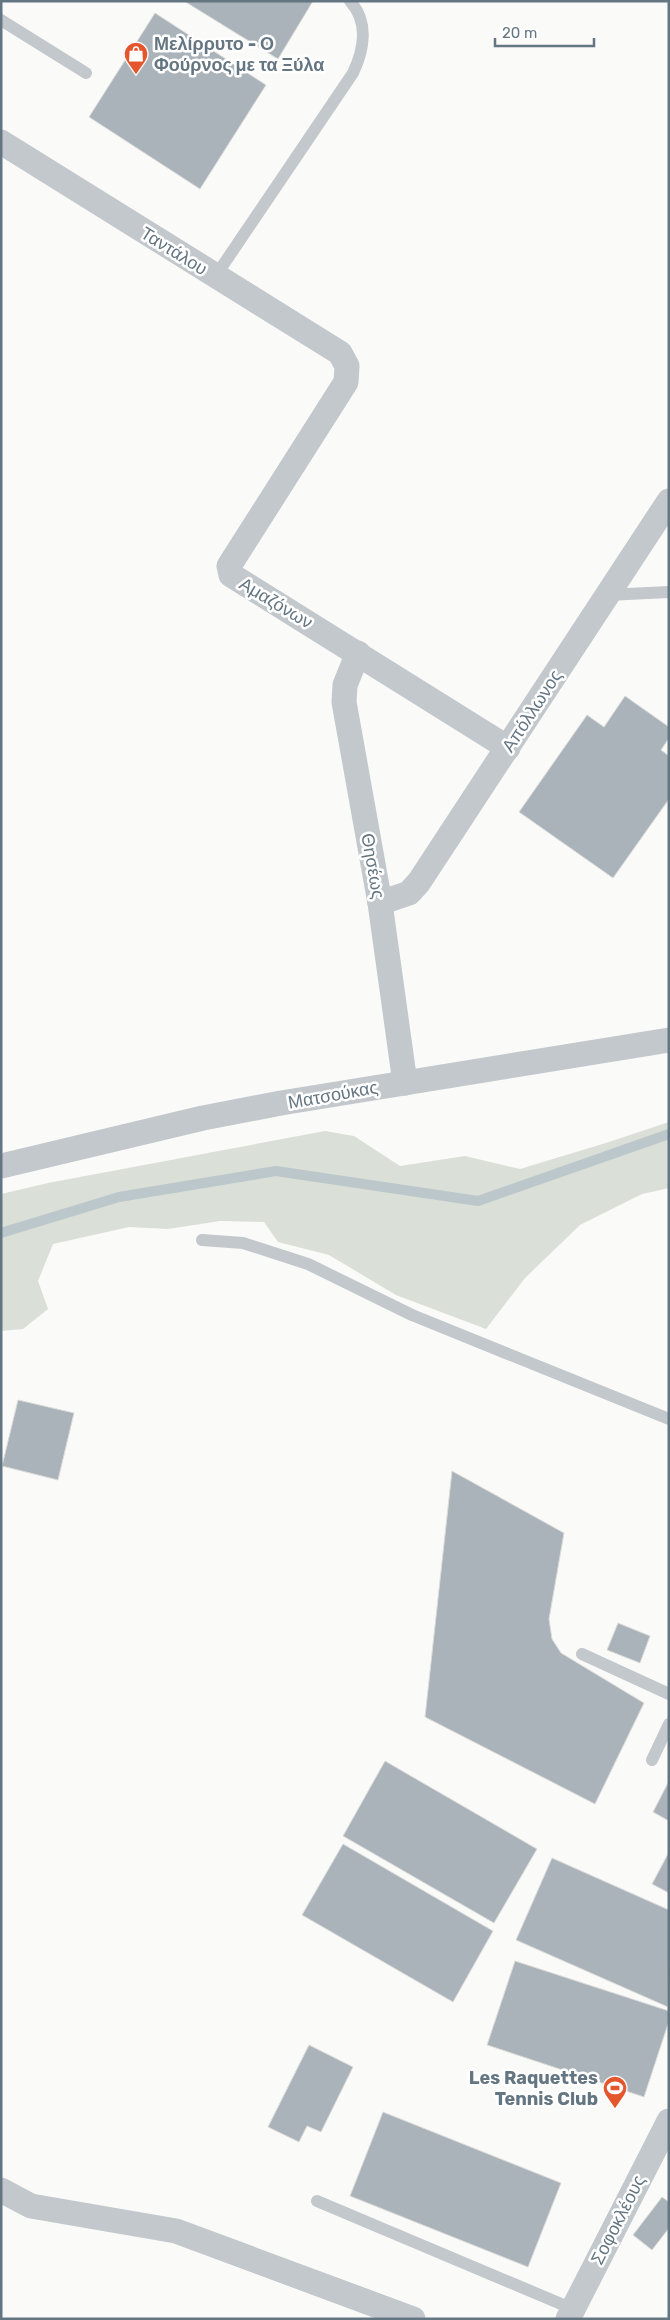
<svg xmlns="http://www.w3.org/2000/svg" width="670" height="2320" font-family="Rubik,sans-serif">
	<style>
		.green { fill: #dadfd7 }
		.lines { fill: none; stroke-linecap: round; stroke-linejoin: round }
		.stream { stroke: #bbc7cb; stroke-width: 10 }
		.building { fill: #aab3b9; stroke: #dcdcda }
		.lane { stroke: #c3c8cc; stroke-width: 12 }
		.street { stroke: #c3c8cc; stroke-width: 25 }
		.labels { text-anchor: middle; dominant-baseline: central; stroke-width: 5; stroke-linejoin: round; paint-order: stroke }
		.poi-label { font-size: 18px; font-weight: bold; fill: #657683; stroke: #fff; text-anchor: start }
		.street-label { font-size: 18px; fill: #657683; stroke: #fff }
	</style>
	<rect width="100%" height="100%" fill="#fafaf8"/>
	<path class="green" d="M669 1122V1188L642 1194 580 1225 525 1278 486 1329 396 1295 329 1255 278 1242 264 1222 220 1221 168 1229 129 1227 53 1244 38 1281 48 1309 23 1329 1 1331V1194L48 1183 325 1131 354 1136 400 1166 465 1156 520 1169 609 1142Z"/>
	<g class="lines">
		<path class="stream" d="M1 1233 119 1197 276 1171 478 1201 669 1134"/>
	</g>
	<g class="building">
		<path d="M184 1H313L278 59Z"/>
		<path d="M155 13 266 85 200 189 89 117Z"/>
		<path d="M625 696 669 727V738L661 750 669 756V799L613 878 519 812 587 715 604 727Z"/>
		<path d="M18 1400 74 1413 58 1480 2 1466Z"/>
		<path d="M452 1471 564 1533 549 1619 552 1639 561 1653 644 1703 595 1804 425 1717Z"/>
		<path d="M618 1623 650 1636 640 1663 607 1650Z"/>
		<path d="M385 1761 537 1849 494 1923 343 1836Z"/>
		<path d="M669 1781V1821L653 1812Z"/>
		<path d="M343 1844 493 1931 453 2002 302 1915Z"/>
		<path d="M669 1852V1893L652 1884Z"/>
		<path d="M552 1858 669 1910 668 2007 516 1940Z"/>
		<path d="M515 1961 669 2011V2021L644 2097 487 2045Z"/>
		<path d="M309 2045 353 2067 321 2132 307 2126 299 2142 268 2127Z"/>
		<path d="M383 2112 561 2183 528 2267 350 2196Z"/>
		<path d="M662 2197 669 2202V2228L652 2250 633 2235Z"/>
	</g>
	<g class="lines">
		<g class="lane">
			<path d="M1 20 86 73"/>
			<path d="M215 277 353 73C364 50 369 22 350 1"/>
			<path d="M607 595 669 592"/>
			<path d="M202 1240 243 1243 308 1264 412 1315 669 1419"/>
			<path d="M582 1654 669 1694"/>
			<path d="M652 1760 669 1724"/>
			<path d="M317 2201 573 2309"/>
		</g>
		<g class="street">
			<path d="M1 142 340 353 347 366 346 382 229 566 231 575 508 748"/>
			<path d="M358 653 345 685 344 702 380 903 405 1083"/>
			<path d="M380 903 409 893 419 882 669 501"/>
			<path d="M1 1166 203 1118 281 1103 669 1040"/>
			<path d="M1 2190 31 2206 176 2231 413 2319"/>
			<path d="M568 2319 669 2121"/>
		</g>
	</g>
	<defs>
		<symbol id="shop-pin" viewBox="-11 -11 22 30"><path d="M0 17L-7.5 6A9.5 9.5 0 1 1 7.5 6Z" fill="#e4572e" stroke="#fff"/><path d="M-5-2.5h2.3a2.7 3.5 0 0 1 5.4 0H5L5.5 6h-11ZM-1.5-2.5h3a1.5 2.3 0 0 0-3 0Z" fill="#fff"/></symbol>
		<symbol id="stadium-pin" viewBox="-11 -11 22 30"><path d="M0 17L-7.5 6A9.5 9.5 0 1 1 7.5 6Z" fill="#e4572e" stroke="#fff"/><path d="M0-5a6.5 5 0 1 0 0 10a6.5 5 0 1 0 0-10ZM-3.5-1.8h7v3.6h-7Z" fill="#fff"/></symbol>
	</defs>
	<g fill-rule="evenodd">
		<use href="#shop-pin" x="122" y="40" width="28" height="38"/>
		<use href="#stadium-pin" x="601" y="2074" width="28" height="38"/>
	</g>
	<g class="labels">
		<g class="poi-label">
			<text x="154" y="44">Μελίρρυτο - Ο<tspan x="154" dy="21">Φούρνος με τα Ξύλα</tspan></text>
			<text x="598" y="2078" text-anchor="end">Les Raquettes<tspan x="598" dy="21">Tennis Club</tspan></text>
		</g>
		<g class="street-label">
			<text transform="translate(174 251) rotate(32)">Ταντάλου</text>
			<text transform="translate(276 603) rotate(31)">Αμαζόνων</text>
			<text transform="translate(532 711) rotate(-57)">Απόλλωνος</text>
			<text transform="translate(373 866) rotate(80)">Θησέως</text>
			<text transform="translate(333 1095) rotate(-10)">Ματσούκας</text>
			<text transform="translate(618 2220) rotate(-63)">Σοφοκλέους</text>
		</g>
	</g>
	<rect width="670" height="2320" fill="none" stroke="#657683" stroke-width="5"/>
	<path d="M495 38v8h99v-8" fill="none" stroke="#657683" stroke-width="2.5"/>
	<text x="502" y="38" font-size="15" fill="#657683" stroke="#ffffff" stroke-width="4" paint-order="stroke">20 m</text>
</svg>
